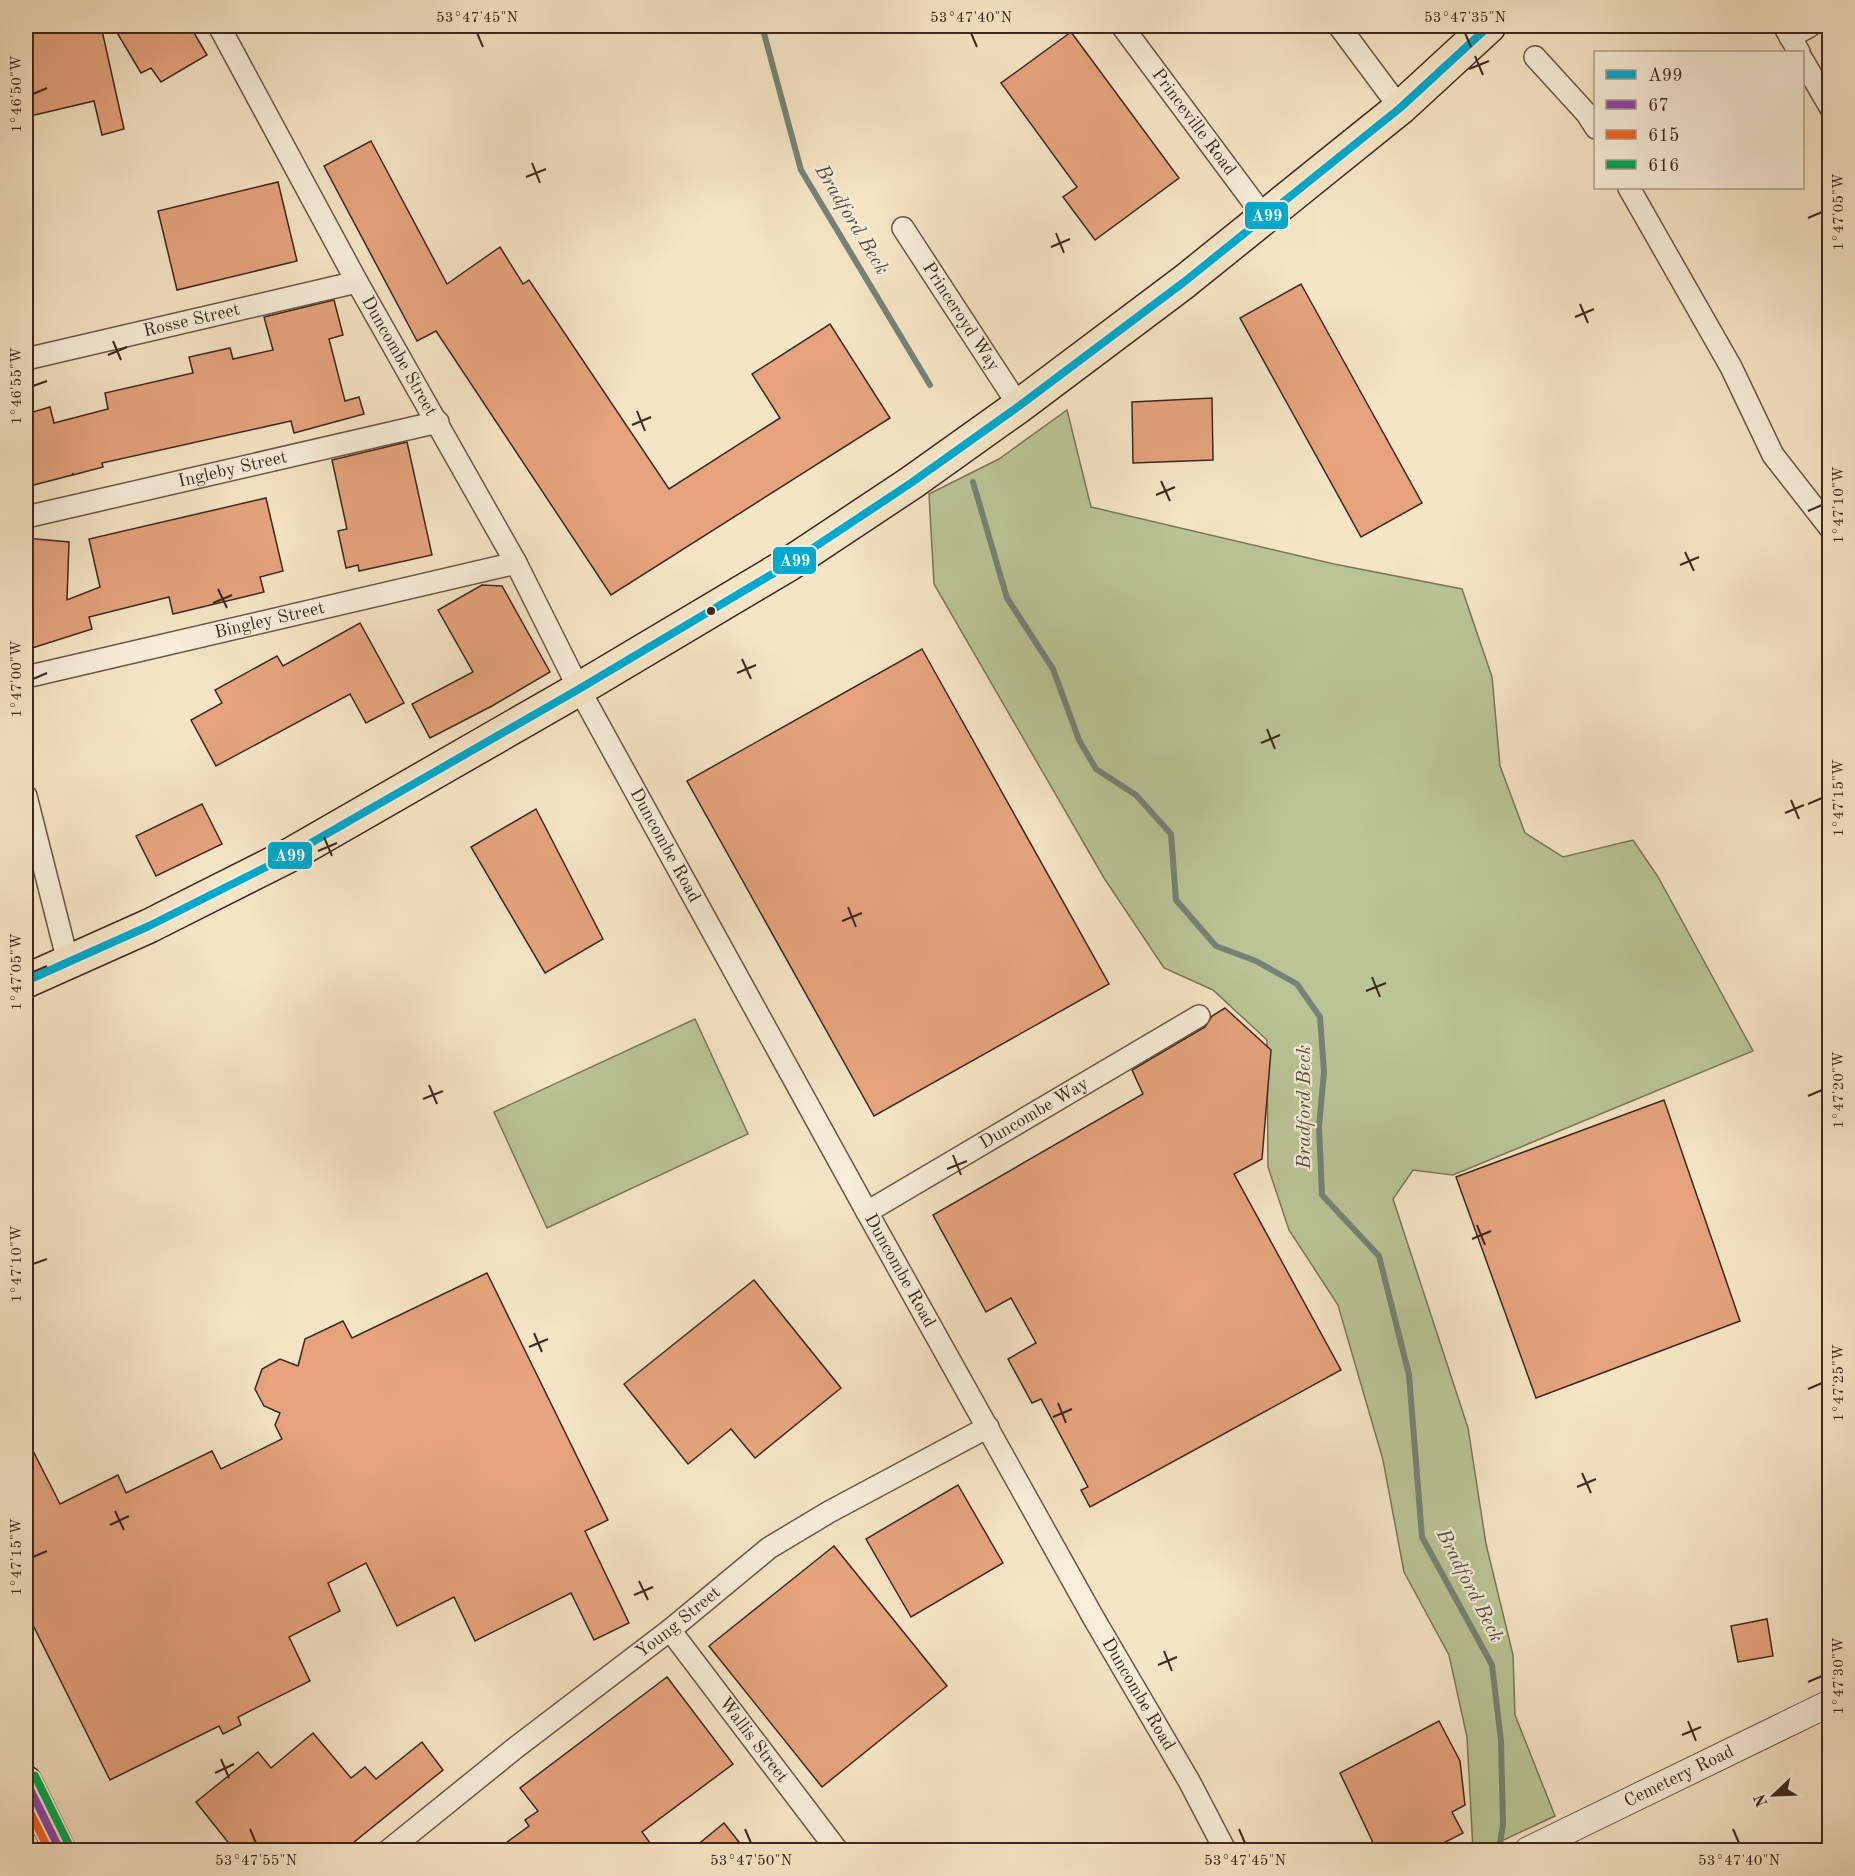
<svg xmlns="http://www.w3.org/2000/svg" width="1855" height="1876" font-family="'Old Standard TT',serif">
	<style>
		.green { fill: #bac596; stroke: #7c7658; stroke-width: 1.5 }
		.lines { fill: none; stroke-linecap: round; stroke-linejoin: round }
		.stream { stroke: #768276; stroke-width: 6 }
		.building { fill: #e6a37e; stroke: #3d271a; stroke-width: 1.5 }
		.minor-casing { stroke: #6b5645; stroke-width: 24 }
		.tertiary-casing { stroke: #6b5645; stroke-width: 28 }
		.secondary-casing { stroke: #3d271a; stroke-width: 33 }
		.primary-casing { stroke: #3d271a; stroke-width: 36 }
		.minor { stroke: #f8eed9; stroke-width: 21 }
		.tertiary { stroke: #f8eed9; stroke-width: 26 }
		.secondary { stroke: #f8eed9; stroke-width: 30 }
		.primary { stroke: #f5e5c5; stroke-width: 33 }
		.bus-1-casing { stroke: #f8eed9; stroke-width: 12 }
		.bus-2-casing { stroke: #f8eed9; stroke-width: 12 }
		.bus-3-casing { stroke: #f8eed9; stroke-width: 12 }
		.bus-4-casing { stroke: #f8eed9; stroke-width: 12 }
		.bus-1 { stroke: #00a9ce; stroke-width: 8 }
		.bus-2 { stroke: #8e44ad; stroke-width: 8 }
		.bus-3 { stroke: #f26522; stroke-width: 8 }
		.bus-4 { stroke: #00a651; stroke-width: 8 }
		.ticks { fill: none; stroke: #3d271a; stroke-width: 2 }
		.bus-dot { fill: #3d271a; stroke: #f8eed9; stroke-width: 2 }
		.labels { text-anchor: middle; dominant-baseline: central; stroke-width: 4.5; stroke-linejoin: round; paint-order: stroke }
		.street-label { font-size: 18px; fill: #3d271a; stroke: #f8eed9 }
		.water-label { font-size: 20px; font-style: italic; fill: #554d40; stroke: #f8eed9 }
		.line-badge { stroke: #f8eed9; stroke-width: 2 }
		.badge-label { font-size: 16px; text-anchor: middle; font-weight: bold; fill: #fff }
		.neatline { fill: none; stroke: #3d271a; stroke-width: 2 }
		.ticks-label { font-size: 15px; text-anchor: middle; fill: #3d271a }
	</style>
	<rect width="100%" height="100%" fill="#f5e5c5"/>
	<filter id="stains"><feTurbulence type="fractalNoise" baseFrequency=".00333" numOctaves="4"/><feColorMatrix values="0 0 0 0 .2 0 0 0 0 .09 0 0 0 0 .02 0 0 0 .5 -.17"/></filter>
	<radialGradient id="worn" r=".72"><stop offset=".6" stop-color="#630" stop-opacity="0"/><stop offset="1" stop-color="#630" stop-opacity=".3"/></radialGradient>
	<g class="green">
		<path d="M1067 410 1091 507 1334 564 1462 589 1492 677 1500 766 1525 833 1563 857 1633 840 1658 877 1753 1051 1453 1175 1413 1170 1393 1199 1468 1428 1486 1544 1513 1655 1515 1715 1555 1816 1482 1850H1473L1467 1737 1449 1655 1404 1572 1383 1460 1338 1305 1289 1230 1268 1167 1267 1040 1213 990 1164 968 1104 878 934 584 929 494 999 459Z"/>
		<path d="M695 1019 748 1134 547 1228 494 1112Z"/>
	</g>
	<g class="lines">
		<g class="stream">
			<path d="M762 26 801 170 930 385"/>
			<path d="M973 482 1007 598 1053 669 1079 740 1096 769 1136 795 1171 834 1176 900 1216 946 1256 961 1297 984 1320 1017 1324 1072 1319 1126 1322 1195 1379 1256 1409 1375 1422 1537 1492 1665 1501 1741 1503 1824 1499 1850"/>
		</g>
	</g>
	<g class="building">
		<path d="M26 26H101L124 129 102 135 94 101 26 117Z"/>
		<path d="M113 26H190L207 55 161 82 151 68 141 73Z"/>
		<path d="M1071 32 1179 178 1095 240 1063 197 1077 187 1001 83Z"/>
		<path d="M371 141 447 284 500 247 523 284 529 280 669 489 780 418 752 374 830 324 890 418 611 595 436 331 417 341 324 166Z"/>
		<path d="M278 182 297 261 177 290 158 211Z"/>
		<path d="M1301 284 1422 503 1361 537 1240 318Z"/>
		<path d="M334 300 343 335 329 339 345 401 359 397 364 414 294 433 291 421 102 463 103 467 73 475V473L72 475 26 487V414L50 407 54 423 108 409 105 393 193 373 189 357 230 348 233 359 273 350 264 317Z"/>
		<path d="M1212 398 1213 460 1133 463 1132 402Z"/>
		<path d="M407 442 432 555 359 571 358 565 346 568 338 531 347 529 332 460Z"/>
		<path d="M266 498 283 571 260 577 264 592 173 614 169 597 89 617 92 629 26 650V538L69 542 67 600 100 587 89 539Z"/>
		<path d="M482 585 502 586 550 672 492 706 430 738 412 704 473 672 438 610Z"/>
		<path d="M360 623 404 703 366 723 350 694 216 766 191 720 222 703 215 690 277 656 283 666Z"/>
		<path d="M922 649 1109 984 874 1116 687 781Z"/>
		<path d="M202 804 222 844 156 876 136 836Z"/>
		<path d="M536 809 603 939 545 973 471 847Z"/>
		<path d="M1225 1008 1271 1050 1262 1159 1234 1174 1341 1370 1090 1507 1081 1490 1088 1487 1041 1399 1032 1403 1008 1359 1036 1343 1011 1298 986 1312 933 1215 1143 1094 1132 1070 1205 1027 1212 1016Z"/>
		<path d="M1664 1100 1740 1321 1536 1398 1456 1177Z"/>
		<path d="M487 1273 608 1520 585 1531 629 1623 594 1640 571 1593 475 1641 454 1597 397 1626 366 1563 328 1583 340 1611 289 1637 310 1681 238 1717 241 1725 223 1734 219 1726 110 1780 26 1611V1437L60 1504 118 1475 126 1493 212 1451 221 1469 282 1439 275 1425 280 1413 264 1406 255 1389 262 1369 280 1359 298 1366 305 1339 343 1321 352 1338Z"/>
		<path d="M754 1280 841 1388 755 1458 731 1429 688 1464 624 1384Z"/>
		<path d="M958 1485 1003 1563 911 1617 866 1539Z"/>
		<path d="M834 1546 947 1686 822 1787 709 1646Z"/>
		<path d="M1767 1619 1773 1656 1738 1662 1731 1626Z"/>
		<path d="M667 1677 733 1764 642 1832 656 1851H495L529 1826 525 1820 538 1811 520 1788Z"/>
		<path d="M1439 1721 1460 1761 1465 1805 1452 1812 1463 1833 1428 1851H1377L1340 1773Z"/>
		<path d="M313 1733 351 1778 365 1767 376 1779 422 1742 443 1770 343 1851H235L196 1802 258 1752 271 1768Z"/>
		<path d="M724 1823 746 1851H690Z"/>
	</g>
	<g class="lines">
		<defs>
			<g id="minor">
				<path id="s1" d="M219 26 357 282 516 563 579 689 867 1212 1093 1617 1189 1781 1225 1850"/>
				<path id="s2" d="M1122 26 1265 218"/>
				<path d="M1339 26 1400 108"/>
				<path d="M1784 26 1799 52"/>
				<path d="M1790 37 1810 26"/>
				<path d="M1535 57 1587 114 1596 128"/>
				<path d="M1802 59 1830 107"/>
				<path d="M1629 188 1731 367 1773 455 1830 528"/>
				<path id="s3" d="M903 228 1019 406"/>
				<path id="s4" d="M26 359 357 282"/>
				<path id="s5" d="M26 517 438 422"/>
				<path id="s6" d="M26 677 516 563"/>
				<path d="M26 796 68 962"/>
				<path id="s7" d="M867 1212 1199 1016"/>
				<path id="s8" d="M670 1630 837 1850"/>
				<path d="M26 1827 43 1817"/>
				<path id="s9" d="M389 1850 514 1749 670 1630 769 1548 829 1512 988 1427"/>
			</g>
			<g id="tertiary">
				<path id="s10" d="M1528 1850 1830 1703"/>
			</g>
			<path id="secondary" d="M26 1781 60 1850"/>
			<path id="primary" d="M26 981 149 926 290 855 579 689 789 564 911 483 1019 406 1184 282 1400 108 1489 26"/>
		</defs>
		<use href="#minor" class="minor-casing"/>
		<use href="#tertiary" class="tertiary-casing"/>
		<use href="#secondary" class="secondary-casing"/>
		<use href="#primary" class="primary-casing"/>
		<use href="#minor" class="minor"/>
		<use href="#tertiary" class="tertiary"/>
		<use href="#secondary" class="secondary"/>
		<use href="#primary" class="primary"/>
		<defs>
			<path id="bus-1" d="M26 981 149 926 290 855 579 689 789 564 911 483 1019 406 1184 282 1400 108 1489 26"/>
			<path id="bus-2" d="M26 1781 60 1850"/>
			<path id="bus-3" d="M26 1804 49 1850"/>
			<path id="bus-4" d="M35 1776 69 1845"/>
		</defs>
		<use href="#bus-1" class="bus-1-casing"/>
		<use href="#bus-2" class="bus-2-casing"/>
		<use href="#bus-3" class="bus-3-casing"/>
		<use href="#bus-4" class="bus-4-casing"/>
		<use href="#bus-1" class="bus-1"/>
		<use href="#bus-2" class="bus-2"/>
		<use href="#bus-3" class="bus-3"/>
		<use href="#bus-4" class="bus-4"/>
	</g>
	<path class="ticks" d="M477 33 483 47M971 33 977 47M1465 33 1471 47M1475 56 1483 75M1469 69 1489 61M33 94 47 88M532 163 540 183M526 177 546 169M1808 218 1822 212M1056 233 1064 253M1051 247 1070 239M1580 304 1588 323M1575 317 1594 309M113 341 121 360M108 355 127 347M33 386 47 381M637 411 645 431M632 425 651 417M1161 481 1170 501M1156 495 1175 487M1808 511 1822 505M1685 552 1694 571M1680 565 1699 557M218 589 227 608M213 603 232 595M742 659 751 679M737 673 756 665M33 679 47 673M1267 729 1275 749M1261 743 1280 735M1791 800 1799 819M1808 804 1822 798M1785 813 1804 805M324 837 332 856M318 851 337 843M848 907 856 927M842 921 862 913M33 972 47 966M1372 977 1380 997M1366 991 1386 983M429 1085 437 1104M1808 1096 1822 1090M423 1099 443 1091M953 1155 961 1175M947 1169 967 1161M1477 1225 1485 1245M1472 1239 1491 1231M33 1264 47 1259M534 1333 542 1352M529 1347 548 1339M1808 1389 1822 1383M1058 1403 1066 1423M1053 1417 1072 1409M1582 1473 1591 1493M1577 1487 1596 1479M115 1511 124 1530M110 1525 129 1516M33 1557 47 1551M639 1581 648 1600M634 1595 653 1587M1164 1651 1172 1671M1158 1665 1177 1657M1808 1682 1822 1676M1688 1721 1696 1741M1682 1735 1701 1727M221 1759 229 1778M215 1773 234 1764M250 1829 256 1843M745 1829 751 1843M1239 1829 1245 1843M1733 1829 1739 1843"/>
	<circle class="bus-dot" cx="711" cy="611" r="5"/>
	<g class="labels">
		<g class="street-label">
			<text stroke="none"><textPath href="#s2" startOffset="120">Princeville Road</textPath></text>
			<text stroke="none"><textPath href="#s3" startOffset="106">Princeroyd Way</textPath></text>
			<text stroke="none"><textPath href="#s4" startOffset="170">Rosse Street</textPath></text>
			<text stroke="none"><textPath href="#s1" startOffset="376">Duncombe Street</textPath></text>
			<text stroke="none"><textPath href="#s5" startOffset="212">Ingleby Street</textPath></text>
			<text stroke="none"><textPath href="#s6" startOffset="250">Bingley Street</textPath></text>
			<text stroke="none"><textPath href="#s1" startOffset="933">Duncombe Road</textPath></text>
			<text stroke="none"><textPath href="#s7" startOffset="194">Duncombe Way</textPath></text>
			<text stroke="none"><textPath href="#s1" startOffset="1419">Duncombe Road</textPath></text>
			<text stroke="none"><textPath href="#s9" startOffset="368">Young Street</textPath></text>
			<text stroke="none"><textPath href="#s1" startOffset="1905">Duncombe Road</textPath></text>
			<text stroke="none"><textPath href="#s8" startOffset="138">Wallis Street</textPath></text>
			<text stroke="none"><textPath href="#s10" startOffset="168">Cemetery Road</textPath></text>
		</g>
		<g class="water-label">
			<text transform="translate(851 220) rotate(59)">Bradford Beck</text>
			<text transform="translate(1305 1107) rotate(-90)">Bradford Beck</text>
			<text transform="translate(1469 1586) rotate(63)">Bradford Beck</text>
		</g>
	</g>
	<g class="line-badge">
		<rect x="1244" y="201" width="45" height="29" rx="6" fill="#00a9ce"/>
		<rect x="772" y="546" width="45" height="29" rx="6" fill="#00a9ce"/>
		<rect x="267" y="841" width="46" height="29" rx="6" fill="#00a9ce"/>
	</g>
	<g class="badge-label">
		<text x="1267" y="221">A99</text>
		<text x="795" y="566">A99</text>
		<text x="290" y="861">A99</text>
	</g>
	<rect width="1855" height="1876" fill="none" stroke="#f5e5c5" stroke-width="66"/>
	<rect x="1594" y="51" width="210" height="138" fill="#f8eed9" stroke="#ad9e8d" stroke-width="1.5"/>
	<rect x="1606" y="70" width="30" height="9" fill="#00a9ce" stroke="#ad9e8d" stroke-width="1.5"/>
	<text x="1648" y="81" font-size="18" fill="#3d271a">A99</text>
	<rect x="1606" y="100" width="30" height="9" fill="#8e44ad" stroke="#ad9e8d" stroke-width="1.5"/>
	<text x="1648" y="111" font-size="18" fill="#3d271a">67</text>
	<rect x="1606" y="130" width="30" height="9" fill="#f26522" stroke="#ad9e8d" stroke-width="1.5"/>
	<text x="1648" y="141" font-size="18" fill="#3d271a">615</text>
	<rect x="1606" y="160" width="30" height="9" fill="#00a651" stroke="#ad9e8d" stroke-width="1.5"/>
	<text x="1648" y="171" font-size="18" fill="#3d271a">616</text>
	<g transform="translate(1774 1795) rotate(247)" stroke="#f8eed9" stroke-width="4.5" paint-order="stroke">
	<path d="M0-4.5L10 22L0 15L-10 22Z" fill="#3d271a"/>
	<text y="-9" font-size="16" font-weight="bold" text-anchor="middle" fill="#3d271a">N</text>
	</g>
	<rect x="33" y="33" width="1789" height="1810" class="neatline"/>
	<g class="ticks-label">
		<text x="477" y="22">53°47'45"N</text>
		<text x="971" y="22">53°47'40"N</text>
		<text x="1465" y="22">53°47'35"N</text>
		<text transform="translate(16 94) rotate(-90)" y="5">1°46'50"W</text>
		<text transform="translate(1838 212) rotate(-90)" y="5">1°47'05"W</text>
		<text transform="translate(16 386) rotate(-90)" y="5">1°46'55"W</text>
		<text transform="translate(1838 505) rotate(-90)" y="5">1°47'10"W</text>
		<text transform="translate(16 679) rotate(-90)" y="5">1°47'00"W</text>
		<text transform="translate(1838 798) rotate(-90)" y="5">1°47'15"W</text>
		<text transform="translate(16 972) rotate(-90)" y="5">1°47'05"W</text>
		<text transform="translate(1838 1090) rotate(-90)" y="5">1°47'20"W</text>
		<text transform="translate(16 1264) rotate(-90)" y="5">1°47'10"W</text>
		<text transform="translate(1838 1383) rotate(-90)" y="5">1°47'25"W</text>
		<text transform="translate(16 1557) rotate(-90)" y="5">1°47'15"W</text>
		<text transform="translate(1838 1676) rotate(-90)" y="5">1°47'30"W</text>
		<text x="256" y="1865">53°47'55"N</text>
		<text x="751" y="1865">53°47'50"N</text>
		<text x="1245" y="1865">53°47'45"N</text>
		<text x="1739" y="1865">53°47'40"N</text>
	</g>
	<rect width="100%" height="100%" filter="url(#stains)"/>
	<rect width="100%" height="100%" fill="url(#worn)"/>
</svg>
